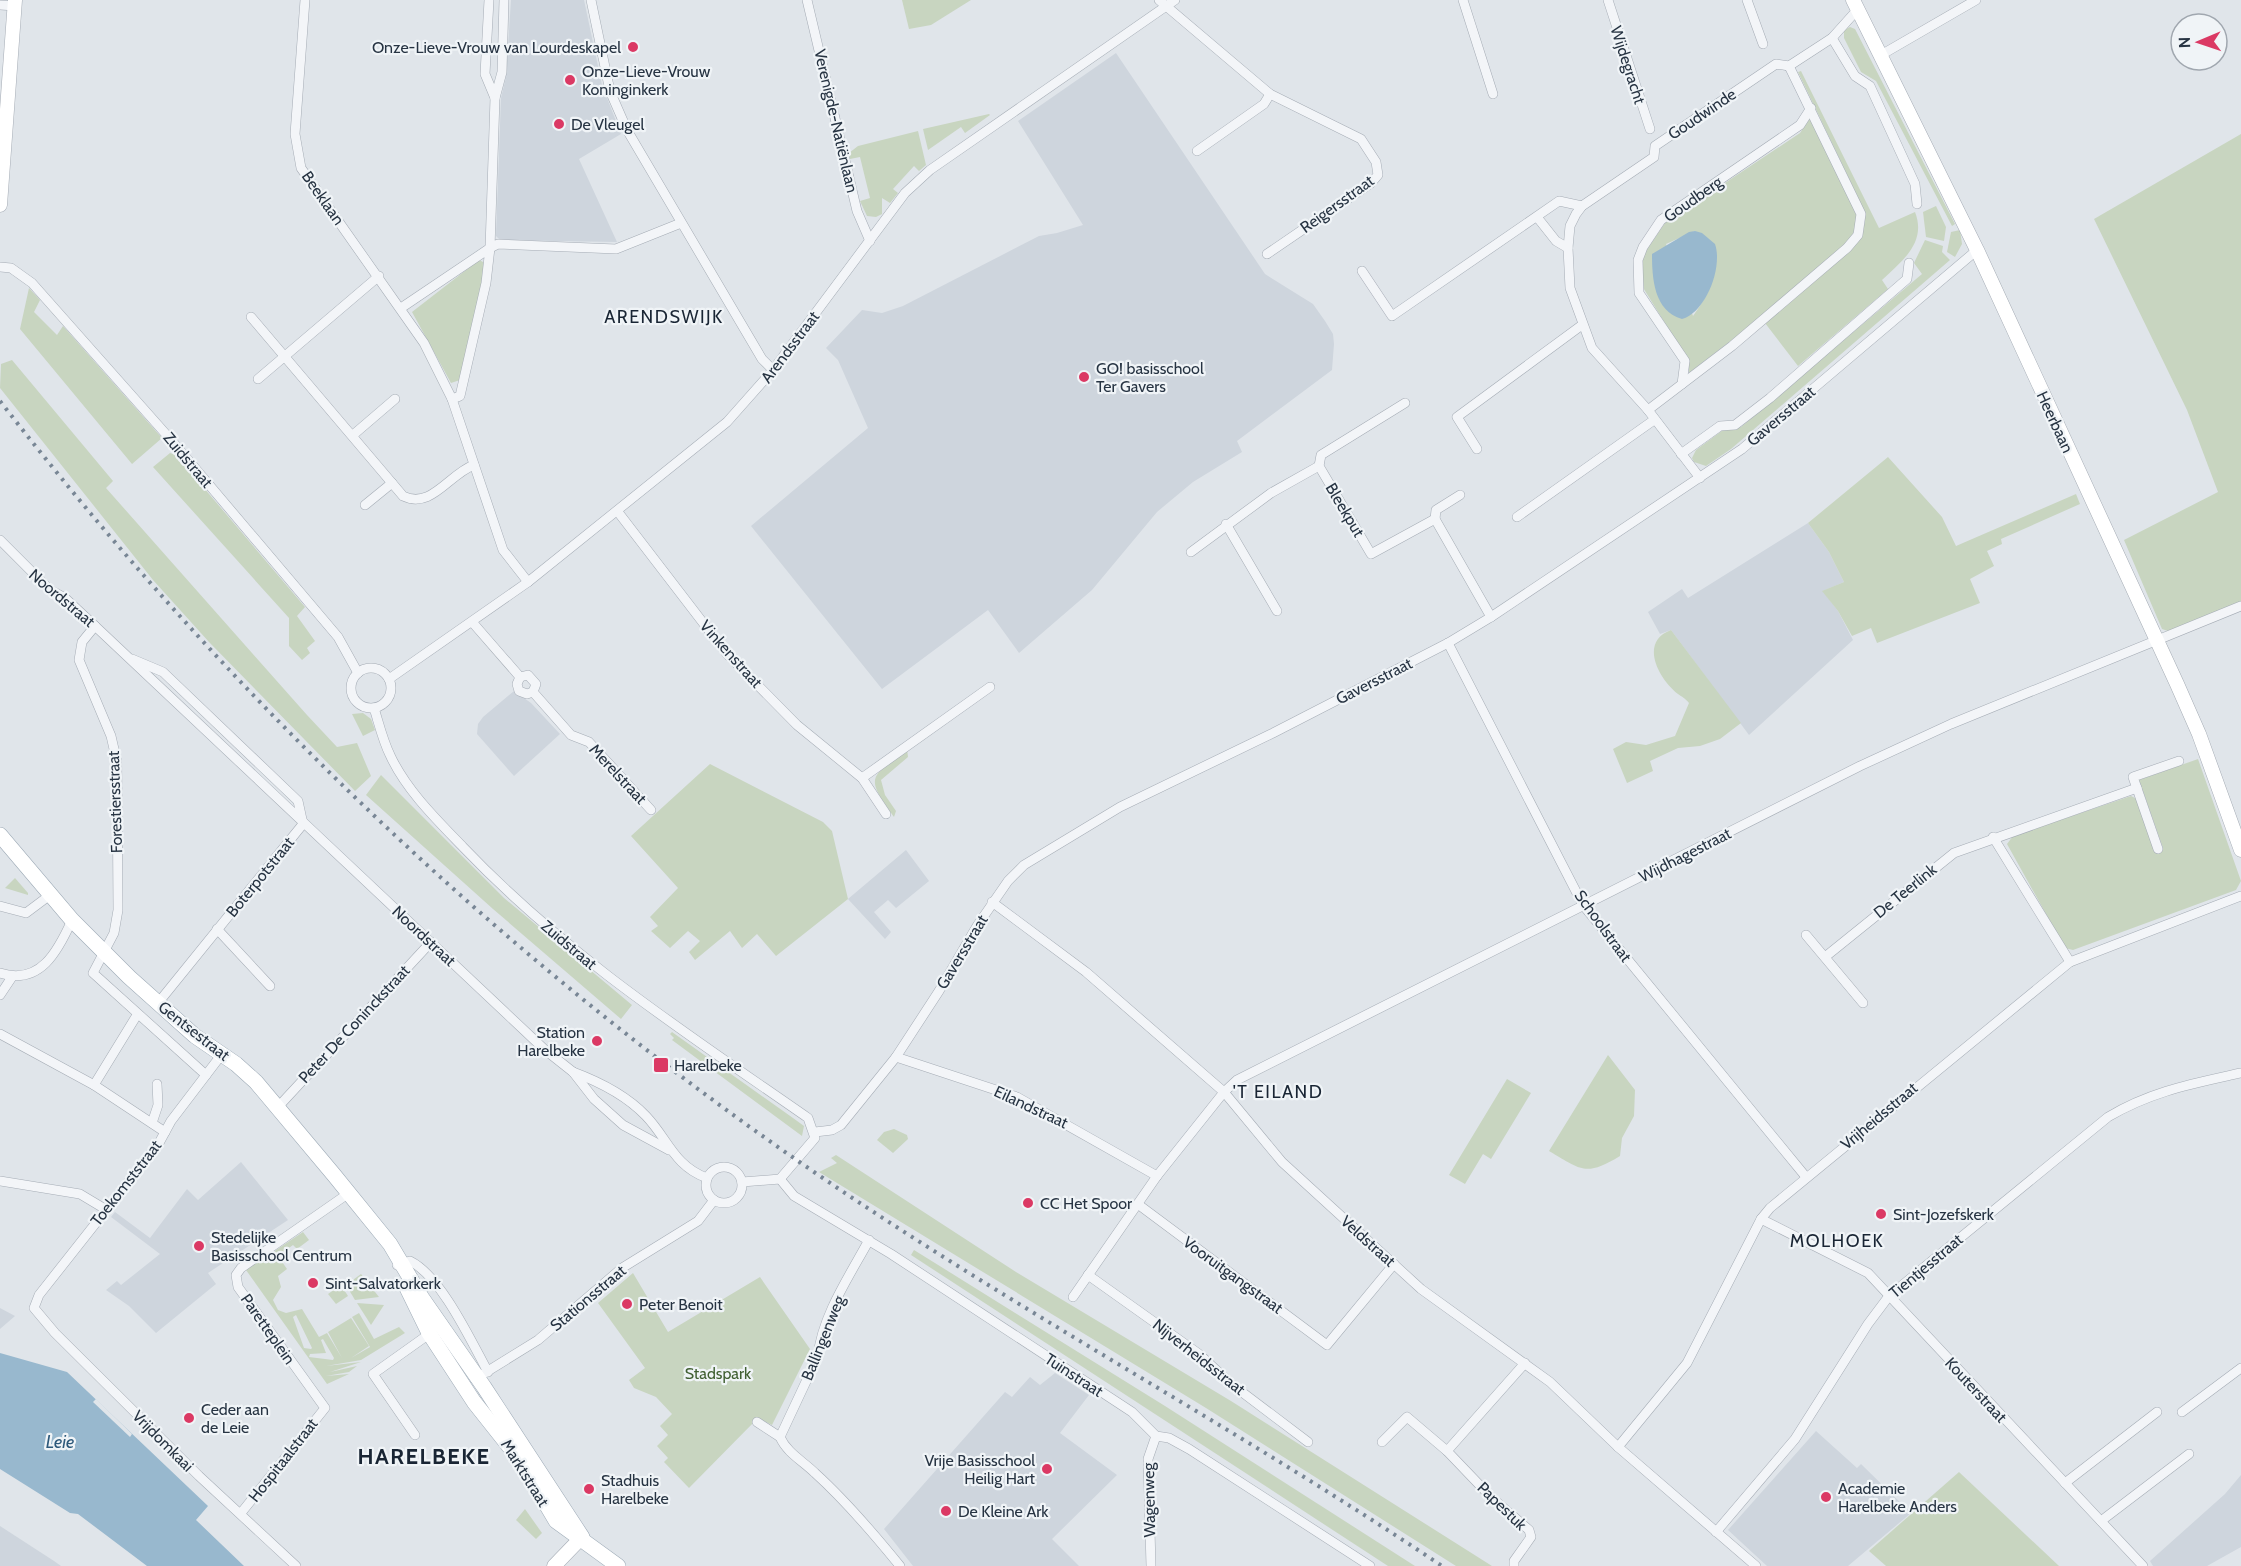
<svg xmlns="http://www.w3.org/2000/svg" width="2241" height="1566" font-family="Cabin,sans-serif">
	<style>
		.built { fill: #ced5dd }
		.green { fill: #c8d5c0; fill-rule: evenodd }
		.water { fill: #98b8ce }
		.pier { fill: #e0e5ea }
		.lines { fill: none; stroke-linecap: round; stroke-linejoin: round }
		.street-casing { stroke: #a5acb5; stroke-width: 10 }
		.secondary-casing { stroke: #a5acb5; stroke-width: 15 }
		.primary-casing { stroke: #9eabb7; stroke-width: 16 }
		.street { stroke: #f3f5f8; stroke-width: 9 }
		.secondary { stroke: #fff; stroke-width: 14 }
		.primary { stroke: #fff; stroke-width: 15 }
		.rail { stroke: #788695; stroke-width: 4; stroke-dasharray: 3 6; stroke-linecap: butt }
		.poi-dot { fill: #db3964; stroke: #f0f4f7; stroke-width: 2 }
		.labels { text-anchor: middle; dominant-baseline: central; stroke-width: 4.5; stroke-linejoin: round; paint-order: stroke }
		.poi-label { font-size: 16px; fill: #273443; stroke: #f0f4f7; text-anchor: start }
		.street-label { font-size: 16px; fill: #273443; stroke: #f0f4f7 }
		.park-label { font-size: 16px; fill: #416033; stroke: #f0f4f7 }
		.neighbourhood-label { font-size: 18px; letter-spacing: 1.5px; fill: #192534; stroke: #f0f4f7 }
		.water-label { font-size: 18px; font-style: italic; fill: #2d597b; stroke: #f0f4f7 }
		.district-label { font-size: 22px; font-weight: bold; letter-spacing: 1.5px; fill: #192534; stroke: #f0f4f7 }
	</style>
	<rect width="100%" height="100%" fill="#e0e5ea"/>
	<g class="built">
		<path d="M511 0H584L602 85 621 134 579 159 617 242 500 240 496 236 501 98 506 77Z"/>
		<path d="M1116 53 1265 274 1313 304 1325 321 1333 334 1334 344 1332 370 1237 441 1242 452 1193 482 1157 512 1092 590 1019 653 988 610 882 689 751 526 868 428 838 360 826 348 862 310 882 313 903 306 1039 236 1057 233 1083 225 1018 121Z"/>
		<path d="M1808 523 1829 552 1844 582 1823 591 1838 611 1853 640 1749 735 1671 630 1660 634 1648 612 1682 589 1688 598Z"/>
		<path d="M514 691 531 703 560 734 514 776 477 734 478 724 483 717Z"/>
		<path d="M906 850 929 881 896 908 888 900 874 912 891 932 885 939 848 899Z"/>
		<path d="M241 1162 288 1220 208 1273 216 1284 156 1333 129 1306 106 1290 117 1281 121 1285 160 1254 111 1217 115 1212 150 1238 187 1189 198 1200Z"/>
		<path d="M0 1308 15 1316 0 1329Z"/>
		<path d="M1055 1373 1089 1395 1060 1433 1117 1475 1052 1539 1079 1566H913L884 1529 1005 1392 1012 1397 1030 1377 1040 1385Z"/>
		<path d="M1816 1431 1857 1468 1861 1464 1911 1513 1848 1566H1767L1728 1530Z"/>
		<path d="M2241 1475V1547L2207 1566H2153L2150 1561 2225 1494Z"/>
		<path d="M0 1526 54 1561 61 1566H0Z"/>
	</g>
	<g class="green">
		<path d="M902 0H971L931 25 909 29Z"/>
		<path d="M1850 27 1855 29 1955 224 1952 226 1876 81 1861 72 1844 38V30Z"/>
		<path d="M1801 71 1879 228 1915 212C1927 243 1902 261 1882 280L1888 289 1798 366 1765 323 1850 250C1862 238 1865 229 1865 212L1798 72Z"/>
		<path d="M989 114 990 115 965 133 961 127 928 150 923 129Z"/>
		<path d="M1810 118 1855 210C1859 225 1855 232 1846 243L1745 330 1689 373V362L1642 286 1643 255 1665 223 1800 133ZM1695 231C1712 272 1720 278 1693 316L1666 244Z"/>
		<path d="M918 131 926 165 919 171 914 166 893 189 898 193 890 203 882 198V214L876 217 867 216 860 201 870 198 860 157 850 159 849 153 858 146Z"/>
		<path d="M2241 134V602L2168 631 2162 629 2124 540 2218 492 2187 410 2094 219Z"/>
		<path d="M1936 206 1946 227 1944 241 1926 237 1923 212Z"/>
		<path d="M1960 230 1962 244 1955 257 1947 252 1951 232Z"/>
		<path d="M1925 240 1943 246 1942 252 1950 260 1731 449 1706 466 1694 462 1692 458 1696 450 1723 430 1741 427 1922 274 1914 263Z"/>
		<path d="M479 260 485 263 483 283 460 380 451 383 412 312Z"/>
		<path d="M29 288 40 300 34 312 57 335 63 326 162 438 132 464 20 329Z"/>
		<path d="M12 360 113 481 106 488 307 715 337 747 357 743 371 776 355 791 209 642 153 580 0 388 1 364Z"/>
		<path d="M170 453 176 455 305 607 297 616 315 641 307 648 310 653 302 660 289 646V618L153 467Z"/>
		<path d="M1888 457 1942 517 1956 546 2076 494 2080 504 2001 539 2002 544 1987 551 1994 566 1970 579 1980 603 1877 643 1871 628 1852 636 1838 611 1822 591 1844 582 1829 552 1808 523Z"/>
		<path d="M1671 630 1741 723 1720 739 1700 746 1678 748 1650 761 1653 771 1627 783 1613 749 1626 742 1646 745 1675 736 1689 703C1685 698 1682 697 1678 694 1658 678 1639 642 1671 630Z"/>
		<path d="M363 713 371 719 375 730 363 736 352 714Z"/>
		<path d="M907 749 908 757 881 780 885 795 896 811 894 817C864 776 870 778 907 749Z"/>
		<path d="M2198 759 2241 881 2236 890 2073 950 2065 948 2007 844 2013 836 2131 796 2137 799 2154 851 2163 848 2139 780Z"/>
		<path d="M710 764 823 822 832 831 848 899 776 956 757 934 742 948 730 931 695 960 689 952 700 941 688 931 670 948 651 931 658 926 650 917 678 888 631 836Z"/>
		<path d="M381 775 504 898 632 1005 621 1019 493 909 366 795Z"/>
		<path d="M15 878 28 893V895L5 888Z"/>
		<path d="M672 1032 793 1118 804 1126 802 1136 672 1040 674 1038 670 1034Z"/>
		<path d="M1608 1055 1635 1090 1634 1116 1622 1138 1620 1156C1585 1177 1582 1170 1549 1151Z"/>
		<path d="M1507 1079 1531 1093 1491 1159 1483 1154 1465 1184 1449 1175Z"/>
		<path d="M894 1129 907 1135 908 1139 893 1153 877 1140 884 1132Z"/>
		<path d="M836 1155 1016 1272 1231 1401 1492 1566H1456L1206 1408 819 1172 837 1163 831 1158Z"/>
		<path d="M303 1232 309 1240 297 1249 293 1245 278 1256 287 1269 278 1276 281 1287 273 1300 278 1310 286 1313 302 1309 319 1337 327 1333 342 1358 328 1332 351 1318 369 1346 351 1358 370 1347 352 1317 359 1313 374 1339 399 1327 405 1333 361 1360 326 1366 361 1362 330 1372 357 1366 349 1372 326 1376 349 1374 327 1384 246 1270ZM296 1315 312 1348 311 1349 304 1348 293 1317ZM323 1339 334 1358 333 1360 309 1357 310 1354 326 1353 321 1340Z"/>
		<path d="M914 1250 1165 1406 1415 1566H1388L911 1255Z"/>
		<path d="M633 1273 668 1332 760 1277 810 1349 772 1425 758 1418 689 1488 664 1462 668 1458 657 1446 668 1435 660 1426 672 1414 656 1397 634 1388 629 1380 645 1368 598 1303Z"/>
		<path d="M361 1274 379 1297 355 1300 346 1285Z"/>
		<path d="M341 1285 348 1296 336 1304 328 1294Z"/>
		<path d="M357 1303 384 1305 371 1325Z"/>
		<path d="M1959 1472 2059 1566H1886L1869 1551Z"/>
		<path d="M525 1509 542 1533 536 1539 516 1520Z"/>
	</g>
	<g class="water">
		<path d="M1695 231 1702 233 1715 244C1723 267 1706 312 1682 319 1654 311 1652 279 1652 254L1689 232Z"/>
		<path d="M0 1353 67 1372 208 1506 196 1520 244 1566H147L78 1514 70 1513 0 1469Z"/>
	</g>
	<path class="pier" d="M96 1399 132 1434 130 1437 93 1402Z"/>
	<g class="lines">
		<defs>
			<g id="street">
				<path d="M305 0 295 134 301 168 424 343 452 399 503 550 528 582"/>
				<path d="M489 0 485 74 495 98"/>
				<path d="M504 0 502 72 495 98 490 248 498 244 616 249 681 223"/>
				<path d="M591 0 610 91 627 130 762 359 773 370"/>
				<path d="M807 0 857 211 870 241"/>
				<path d="M1159 0 1270 94 1361 139 1376 162 1378 175 1371 183 1267 254"/>
				<path d="M1463 0 1493 94"/>
				<path d="M1608 0 1650 129"/>
				<path d="M1747 0 1763 44"/>
				<path d="M0 5 15 6"/>
				<path d="M1832 38 1855 76 1870 86 1915 184 1917 204"/>
				<path d="M1881 55 1976 0"/>
				<path d="M1197 151 1264 104 1270 94"/>
				<path d="M1537 217 1556 241 1568 248"/>
				<path d="M0 267 11 268 32 283 172 441 338 637 358 673"/>
				<path d="M1362 271 1392 316 1559 201 1582 206"/>
				<path d="M401 308 490 248 486 283 460 396 452 399"/>
				<path d="M251 317 403 496C431 510 449 474 474 465"/>
				<path d="M258 379 379 276"/>
				<path d="M1682 384 1685 361 1639 293 1638 260 1643 247 1661 220 1800 125 1811 108"/>
				<path d="M1405 403 1321 455 1319 466 1371 554 1435 519 1491 617"/>
				<path d="M1648 410 1732 346 1847 248 1858 235 1861 214 1789 66"/>
				<path d="M353 435 395 399"/>
				<path d="M1477 449 1457 417 1582 325"/>
				<path d="M1681 454 1720 426 1735 425 1770 398 1907 279 1909 263"/>
				<path d="M1700 478 1648 410 1592 348 1570 288 1568 248 1570 226 1576 214 1582 206 1654 157 1655 146 1776 64 1789 66 1832 38 1858 9"/>
				<path d="M365 505 392 483"/>
				<path d="M618 512 727 654 797 725 862 778 990 687"/>
				<path d="M1517 517 1654 420"/>
				<path d="M1435 519 1436 510 1460 495"/>
				<path d="M1226 524 1277 611"/>
				<path d="M0 540 50 590 65 598 95 626 544 1049 573 1072 594 1099 623 1125 669 1150"/>
				<path d="M1191 552 1271 493 1319 466"/>
				<path d="M473 623 520 677"/>
				<path d="M95 626 82 642 79 660 111 736 117 762 118 910 114 933 93 973 206 1075"/>
				<path d="M1448 643 1583 905 1806 1177"/>
				<path d="M132 659 163 672 298 801 303 824"/>
				<circle cx="371" cy="688" r="20"/>
				<path d="M520 677 517 684 519 691 527 694 533 692"/>
				<path d="M520 677 528 675 536 684 533 692"/>
				<path d="M389 679 528 582 727 422 773 370 905 193 930 170 1175 0"/>
				<path d="M533 692 571 735 589 742 651 810"/>
				<path d="M374 708C379 724 383 741 390 755 406 790 437 820 463 847 567 956 686 1033 808 1118L815 1138 780 1179"/>
				<path d="M862 778 886 814"/>
				<path d="M1993 837 2070 962"/>
				<path d="M2158 849 2133 777 2179 761"/>
				<path d="M992 902 1086 972 1224 1092 1282 1162 1421 1289 1550 1382 1618 1447 1756 1566"/>
				<path d="M0 906 26 913 50 895"/>
				<path d="M217 929 270 986"/>
				<path d="M1806 935 1863 1003"/>
				<path d="M1825 957 1954 853 2137 788"/>
				<path d="M0 973C40 986 58 951 72 920"/>
				<path d="M0 995 12 977"/>
				<path d="M158 1003 303 824"/>
				<path d="M0 1034 94 1085 165 1132"/>
				<path d="M222 1054 171 1121 159 1143 39 1295 34 1308 55 1333 199 1476 296 1566"/>
				<path d="M896 1057 1017 1097 1157 1176"/>
				<path d="M573 1072C600 1082 626 1095 646 1116 668 1139 674 1166 707 1178"/>
				<path d="M94 1085 137 1015"/>
				<path d="M278 1107 431 942"/>
				<path d="M152 1123 158 1105 157 1084"/>
				<path d="M815 1132 832 1130 841 1125 896 1057 939 991 977 926 1008 881 1024 865 1120 807 1273 733 1448 643 1491 617 1742 449 1977 250"/>
				<circle cx="724" cy="1185" r="18"/>
				<path d="M780 1179 794 1196 891 1254 1132 1412 1156 1436 1169 1438 1189 1449 1370 1566"/>
				<path d="M0 1181 80 1194 105 1209"/>
				<path d="M742 1182 780 1179"/>
				<path d="M1139 1205 1327 1345 1394 1264"/>
				<path d="M1761 1219 1868 1273 2143 1566"/>
				<path d="M869 1240C850 1275 822 1316 818 1356L780 1437C787 1453 803 1461 815 1473 846 1501 874 1534 900 1566"/>
				<path d="M397 1265 410 1261C441 1276 471 1341 488 1372"/>
				<path d="M1088 1275 1199 1354 1230 1383 1308 1442"/>
				<path d="M1073 1297 1157 1176 1224 1092 1237 1080 1860 766 1951 724 2241 606"/>
				<path d="M475 1379 538 1340 622 1268 698 1221 714 1200"/>
				<path d="M2182 1412 2241 1368"/>
				<path d="M757 1422 780 1437"/>
				<path d="M415 1435 373 1374 432 1332"/>
				<path d="M1382 1442 1407 1417 1447 1451 1491 1497 1529 1530 1531 1537 1514 1561V1566"/>
				<path d="M1618 1447 1687 1363 1761 1219 1770 1208 2070 962 2241 896"/>
				<path d="M1447 1451 1525 1363"/>
				<path d="M2065 1483 2157 1412"/>
				<path d="M241 1513 325 1408 238 1287 236 1275 241 1268 349 1193"/>
				<path d="M2101 1521 2189 1454"/>
				<path d="M1716 1532 1795 1439 1868 1324 1889 1296 2108 1117C2152 1091 2192 1084 2241 1073"/>
				<path d="M1151 1566 1148 1459 1156 1436"/>
			</g>
			<g id="secondary">
				<path d="M1853 0 1977 250 2177 684 2199 734 2241 850"/>
				<path d="M0 205 15 0"/>
				<path d="M554 1566 582 1537"/>
			</g>
			<g id="primary">
				<path d="M0 835 72 920 129 977 195 1036 236 1064 256 1082 334 1175 390 1244 422 1298 484 1387 582 1537"/>
				<path d="M407 1288 429 1333 474 1402 520 1460 556 1521 618 1566"/>
			</g>
		</defs>
		<use href="#street" class="street-casing"/>
		<use href="#secondary" class="secondary-casing"/>
		<use href="#primary" class="primary-casing"/>
		<use href="#street" class="street"/>
		<use href="#secondary" class="secondary"/>
		<use href="#primary" class="primary"/>
		<path class="rail" d="M0 401C231 699 502 958 814 1172 1018 1312 1237 1428 1442 1566"/>
	</g>
	<g class="poi-dot">
		<circle cx="633" cy="47" r="6"/>
		<circle cx="570" cy="80" r="6"/>
		<circle cx="559" cy="124" r="6"/>
		<circle cx="1084" cy="377" r="6"/>
		<circle cx="597" cy="1041" r="6"/>
		<rect x="653" y="1057" width="16" height="16" rx="3"/>
		<circle cx="1028" cy="1203" r="6"/>
		<circle cx="1881" cy="1214" r="6"/>
		<circle cx="199" cy="1246" r="6"/>
		<circle cx="313" cy="1283" r="6"/>
		<circle cx="627" cy="1304" r="6"/>
		<circle cx="189" cy="1418" r="6"/>
		<circle cx="1047" cy="1469" r="6"/>
		<circle cx="589" cy="1489" r="6"/>
		<circle cx="1826" cy="1497" r="6"/>
		<circle cx="946" cy="1511" r="6"/>
	</g>
	<g class="labels">
		<g class="poi-label">
			<text x="621" y="47" text-anchor="end">Onze-Lieve-Vrouw van Lourdeskapel</text>
			<text x="582" y="71">Onze-Lieve-Vrouw<tspan x="582" dy="18">Koninginkerk</tspan></text>
			<text x="571" y="124">De Vleugel</text>
			<text x="1096" y="368">GO! basisschool<tspan x="1096" dy="18">Ter Gavers</tspan></text>
			<text x="585" y="1032" text-anchor="end">Station<tspan x="585" dy="18">Harelbeke</tspan></text>
			<text x="674" y="1065">Harelbeke</text>
			<text x="1040" y="1203">CC Het Spoor</text>
			<text x="1893" y="1214">Sint-Jozefskerk</text>
			<text x="211" y="1237">Stedelijke<tspan x="211" dy="18">Basisschool Centrum</tspan></text>
			<text x="325" y="1283">Sint-Salvatorkerk</text>
			<text x="639" y="1304">Peter Benoit</text>
			<text x="201" y="1409">Ceder aan<tspan x="201" dy="18">de Leie</tspan></text>
			<text x="1035" y="1460" text-anchor="end">Vrije Basisschool<tspan x="1035" dy="18">Heilig Hart</tspan></text>
			<text x="601" y="1480">Stadhuis<tspan x="601" dy="18">Harelbeke</tspan></text>
			<text x="1838" y="1488">Academie<tspan x="1838" dy="18">Harelbeke Anders</tspan></text>
			<text x="958" y="1511">De Kleine Ark</text>
		</g>
		<g class="street-label">
			<text transform="translate(1628 65) rotate(72)">Wijdegracht</text>
			<text transform="translate(1702 114) rotate(-34)">Goudwinde</text>
			<text transform="translate(836 121) rotate(77)">Verenigde-Natiënlaan</text>
			<text transform="translate(323 198) rotate(55)">Beeklaan</text>
			<text transform="translate(1693 199) rotate(-35)">Goudberg</text>
			<text transform="translate(1337 204) rotate(-36)">Reigersstraat</text>
			<text transform="translate(790 347) rotate(-53)">Arendsstraat</text>
			<text transform="translate(1781 416) rotate(-40)">Gaversstraat</text>
			<text transform="translate(2055 422) rotate(65)">Heerbaan</text>
			<text transform="translate(188 460) rotate(50)">Zuidstraat</text>
			<text transform="translate(1345 510) rotate(59)">Bleekput</text>
			<text transform="translate(62 598) rotate(40)">Noordstraat</text>
			<text transform="translate(731 654) rotate(48)">Vinkenstraat</text>
			<text transform="translate(1374 681) rotate(-27)">Gaversstraat</text>
			<text transform="translate(618 774) rotate(47)">Merelstraat</text>
			<text transform="translate(115 802) rotate(-92)">Forestiersstraat</text>
			<text transform="translate(1685 855) rotate(-27)">Wijdhagestraat</text>
			<text transform="translate(260 877) rotate(-51)">Boterpotstraat</text>
			<text transform="translate(1905 891) rotate(-39)">De Teerlink</text>
			<text transform="translate(1603 926) rotate(54)">Schoolstraat</text>
			<text transform="translate(424 936) rotate(43)">Noordstraat</text>
			<text transform="translate(569 945) rotate(40)">Zuidstraat</text>
			<text transform="translate(962 952) rotate(-59)">Gaversstraat</text>
			<text transform="translate(354 1024) rotate(-47)">Peter De Coninckstraat</text>
			<text transform="translate(194 1031) rotate(38)">Gentsestraat</text>
			<text transform="translate(1031 1107) rotate(25)">Eilandstraat</text>
			<text transform="translate(1879 1116) rotate(-40)">Vrijheidsstraat</text>
			<text transform="translate(126 1183) rotate(-52)">Toekomststraat</text>
			<text transform="translate(1368 1241) rotate(42)">Veldstraat</text>
			<text transform="translate(1926 1266) rotate(-40)">Tientjesstraat</text>
			<text transform="translate(1233 1275) rotate(36)">Vooruitgangstraat</text>
			<text transform="translate(588 1298) rotate(-40)">Stationsstraat</text>
			<text transform="translate(268 1329) rotate(55)">Paretteplein</text>
			<text transform="translate(823 1338) rotate(-68)">Ballingenweg</text>
			<text transform="translate(1199 1357) rotate(38)">Nijverheidsstraat</text>
			<text transform="translate(1074 1375) rotate(33)">Tuinstraat</text>
			<text transform="translate(1976 1390) rotate(47)">Kouterstraat</text>
			<text transform="translate(163 1441) rotate(45)">Vrijdomkaai</text>
			<text transform="translate(283 1460) rotate(-52)">Hospitaalstraat</text>
			<text transform="translate(525 1473) rotate(58)">Marktstraat</text>
			<text transform="translate(1149 1500) rotate(-91)">Wagenweg</text>
			<text transform="translate(1502 1506) rotate(44)">Papestuk</text>
		</g>
		<g class="park-label">
			<text x="718" y="1373">Stadspark</text>
		</g>
		<g class="neighbourhood-label">
			<text x="664" y="317">ARENDSWIJK</text>
			<text x="1278" y="1092">'T EILAND</text>
			<text x="1837" y="1241">MOLHOEK</text>
		</g>
		<g class="water-label">
			<text x="60" y="1442">Leie</text>
		</g>
		<g class="district-label">
			<text x="424" y="1456">HARELBEKE</text>
		</g>
	</g>
	<g transform="translate(2199 42) rotate(268)"><circle r="28" fill="#f0f4f7" stroke="#a0a7af" stroke-width="1.5"/>
	<path d="M0-4.5L10 22L0 15L-10 22Z" fill="#db3964"/>
	<text y="-9" font-size="16" font-weight="bold" text-anchor="middle" fill="#273443">N</text>
	</g>
</svg>
